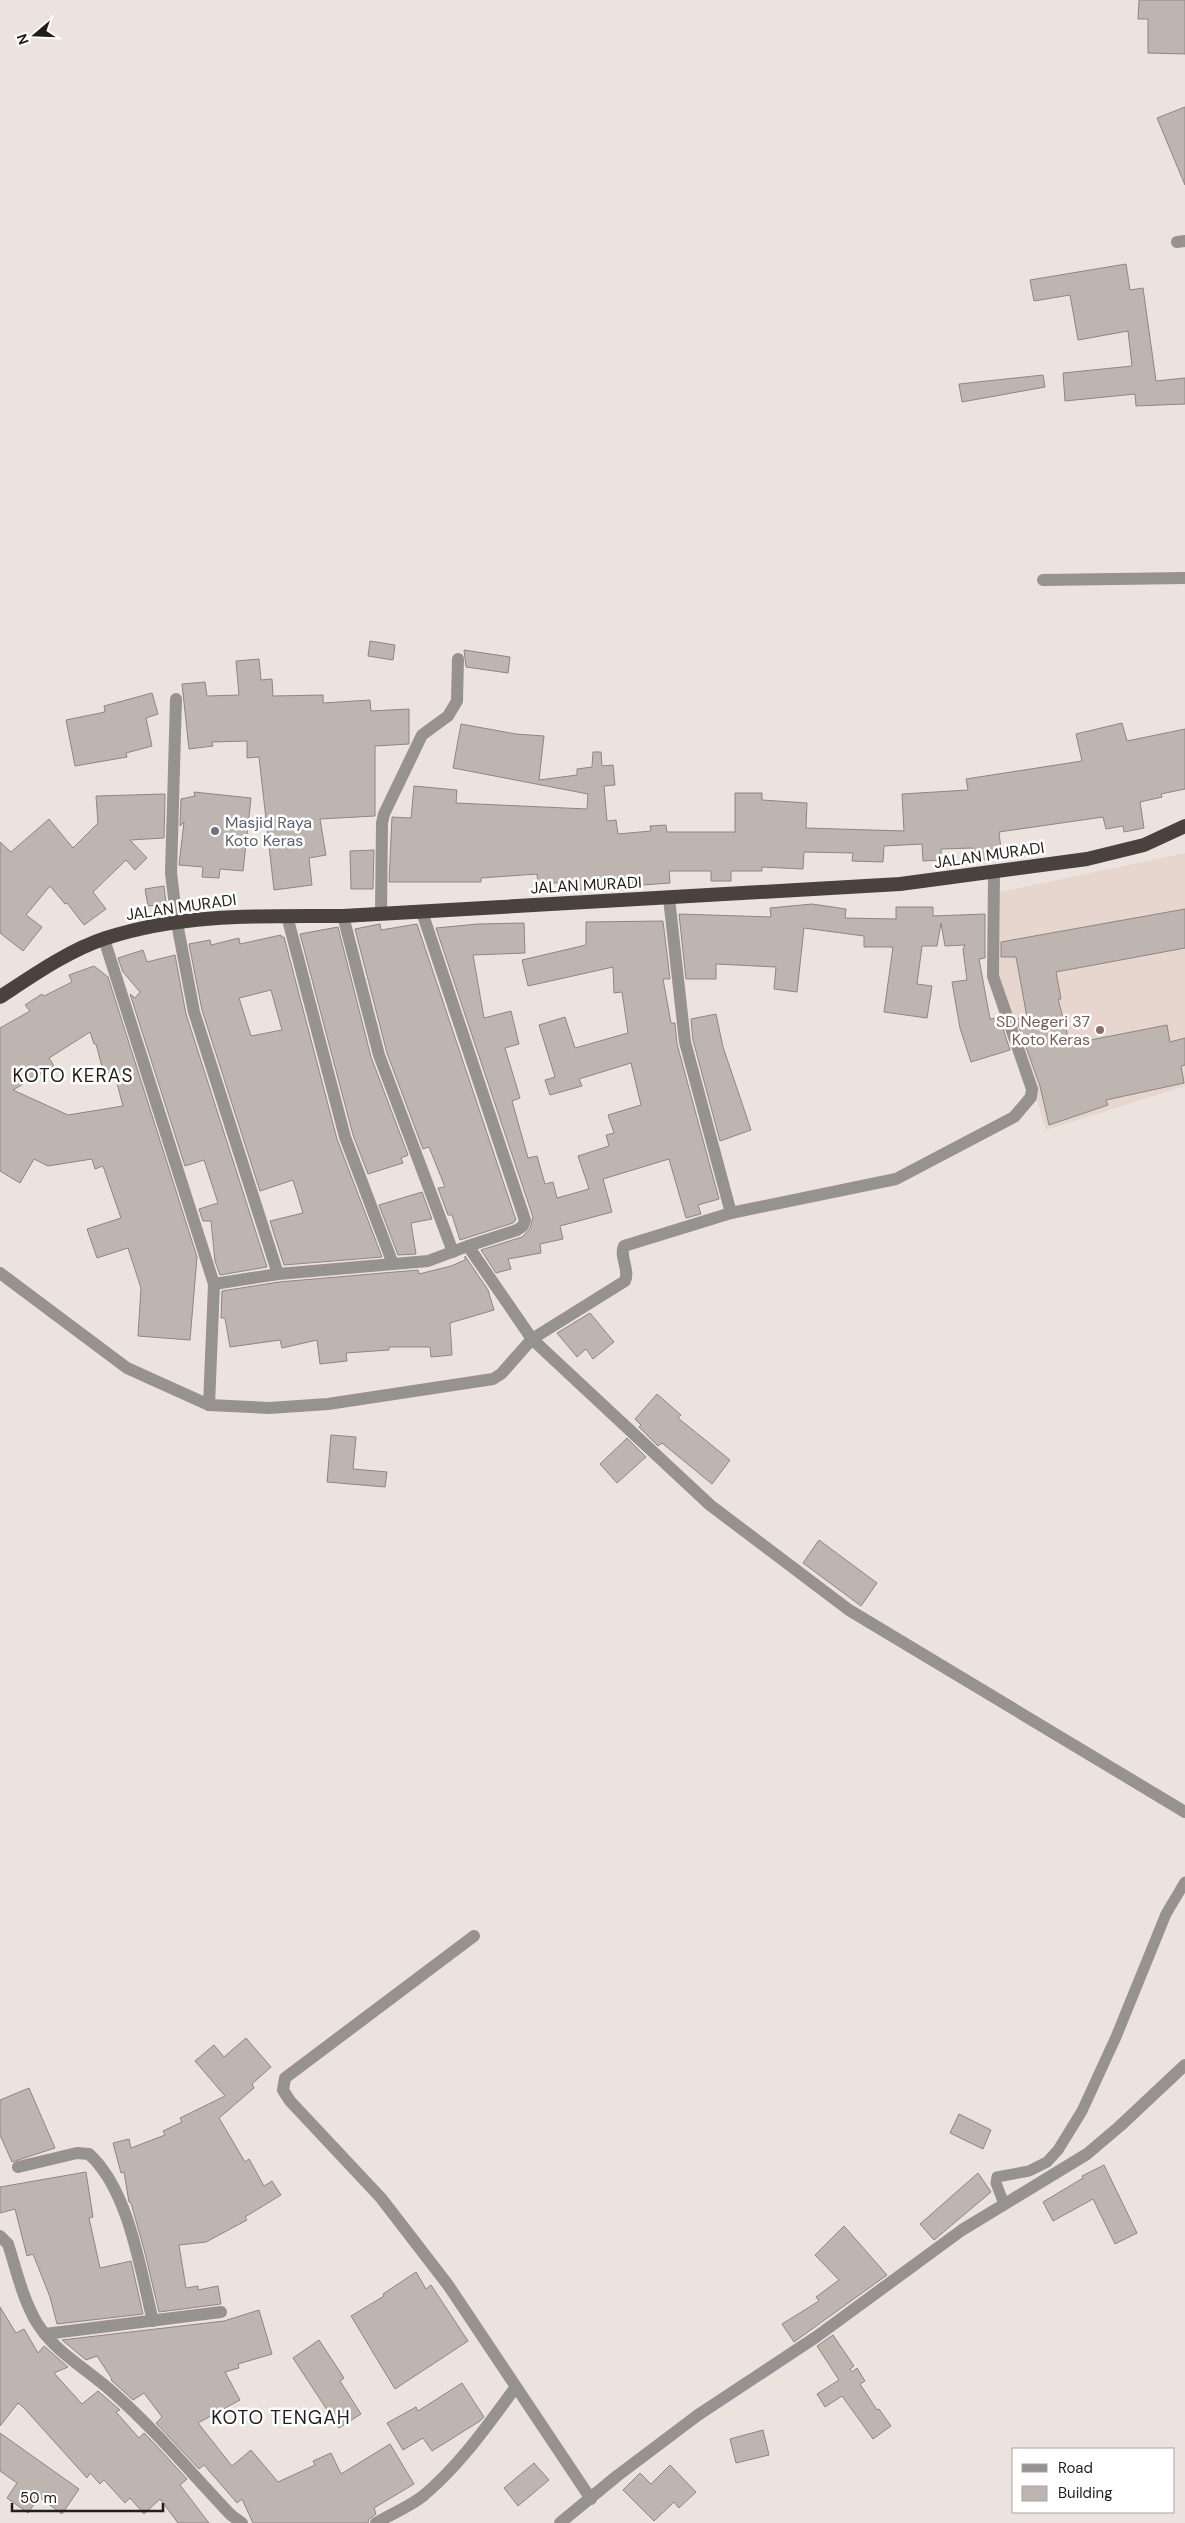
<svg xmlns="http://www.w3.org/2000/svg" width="1185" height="2523" font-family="'DM Sans',sans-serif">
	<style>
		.built { fill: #e6d6cd }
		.building { fill: #beb5b1; stroke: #8e8681; fill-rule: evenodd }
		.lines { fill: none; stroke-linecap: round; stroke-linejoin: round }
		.service { stroke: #959290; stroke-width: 11 }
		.minor { stroke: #959290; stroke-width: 12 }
		.tertiary { stroke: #959290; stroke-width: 12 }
		.trunk { stroke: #49423f; stroke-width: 14 }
		.worship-dot { fill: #6b7280; stroke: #fff; stroke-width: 2 }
		.education-dot { fill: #8d6e63; stroke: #fff; stroke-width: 2 }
		.labels { text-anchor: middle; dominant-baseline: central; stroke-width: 5; stroke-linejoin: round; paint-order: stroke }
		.worship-label { font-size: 16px; fill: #5b616d; stroke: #fff; text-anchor: start }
		.street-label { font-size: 16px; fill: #211e1c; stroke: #fff }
		.education-label { font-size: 16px; fill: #785e54; stroke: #fff; text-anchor: end }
		.quarter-label { font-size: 19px; letter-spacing: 1px; fill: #211e1c; stroke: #fff }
	</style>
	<rect width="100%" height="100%" fill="#ece3de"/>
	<path class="built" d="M1185 853V1086L1046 1130 999 974 1000 892Z"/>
	<g class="building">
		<path d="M1139 0H1185V54L1148 53V19H1138Z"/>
		<path d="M1185 107V185L1157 118Z"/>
		<path d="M1126 264 1130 290 1143 288 1156 381 1185 378V404L1136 406 1135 394 1065 401 1063 373 1132 366 1128 331 1078 340 1070 295 1034 301 1030 280Z"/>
		<path d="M1043 375 1045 387 962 402 959 384Z"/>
		<path d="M370 641 395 645 393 660 368 656Z"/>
		<path d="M464 650 510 657 508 673 466 667Z"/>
		<path d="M259 659 261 680 272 679 273 696 323 695V703L370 700 371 711 409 709V744L375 746V816L320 819 326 855 309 858 312 885 274 890 259 757 247 758V741L212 742 213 746 189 749 182 684 205 682 207 696 239 695 236 661Z"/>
		<path d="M152 693 158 714 146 718 152 746 126 753 127 757 75 766 66 720 105 712 104 706Z"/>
		<path d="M1122 723 1127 741 1185 729V789L1161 794 1162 797 1140 802 1144 828 1124 832 1123 826 1106 829 1103 817 999 832 1002 858 974 861 972 848 941 849V860L923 861 922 844 884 846 883 862 852 861 853 853 804 852 803 869 762 867V871H731V881H711V871H669L670 883 574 890 573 882 538 884 537 874 481 878V882H389L392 817 411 818 414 786 457 790 456 803 587 809 588 794 453 768 461 724 516 734 544 736 539 780 577 775V769L592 767 593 752H601L602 766 613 765 615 785 604 786 607 821 616 820 618 834 651 831 650 826 666 825 667 832H735V793H762V800L807 803 806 828 904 831 902 794 968 790 966 779 1082 761 1076 734Z"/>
		<path d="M194 792 251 798 243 871 220 869 219 878 202 877 203 867 179 865 184 822 180 826 181 799 195 796Z"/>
		<path d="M165 794 164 838 130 840 147 858 135 870 126 860 93 892 106 909 84 925 67 903 65 904 50 886 26 915 42 927 23 951 0 933V842L11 852 49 819 73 848 98 823 96 796Z"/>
		<path d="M374 850 373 889H351L350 851Z"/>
		<path d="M164 886 166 904 148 906 145 889Z"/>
		<path d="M812 904 846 909 845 918 896 919V907H933V916L985 914V958L979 959 990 1019 996 1018 998 1024 1001 1023 1010 1050 971 1062 960 1028 952 982 967 980 963 949 965 945 945 946 941 923 937 946H922L917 984 932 986 927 1018 884 1012 893 947H864V936L804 928 797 992 774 989 776 967 716 964V979H686L679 914 771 917 770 908Z"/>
		<path d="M1185 909V948L1056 972 1061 999H1058L1070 1044 1167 1025 1170 1042 1185 1038V1065L1181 1066 1184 1083 1106 1100 1108 1105 1049 1125 1040 1086 1016 1019 1027 1017 1016 957H1001V942Z"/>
		<path d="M663 921 670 979H663L671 1023H675L677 1044 719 1199 698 1205 701 1214 686 1218 669 1159 603 1179 612 1212 560 1226 563 1239 540 1244 541 1253 508 1259 511 1269 496 1273 481 1250 522 1237 530 1229 533 1217 436 928 478 924 524 923 525 953 473 955 484 1018 511 1011 519 1044 505 1048 520 1098 512 1101 528 1158 537 1156 545 1184 553 1182 557 1198 589 1189 578 1156 609 1146 606 1135 614 1133 608 1115 641 1105 631 1063 579 1079 582 1086 550 1095 545 1080 555 1077 539 1025 565 1017 575 1048 628 1033 622 992 614 993 613 967 528 986 522 960 586 945V922Z"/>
		<path d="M380 924 381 930 417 924 516 1220 513 1223 460 1240 452 1215H448L438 1188 445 1187 429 1147 423 1149 387 1053 355 929Z"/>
		<path d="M338 927 371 1057 408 1155 401 1158 403 1163 368 1174 353 1135 300 934Z"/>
		<path d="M281 935V937H284L337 1139 382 1257 284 1265 270 1221 303 1213 293 1180 260 1191 202 1010 189 944 210 940 211 945 239 938 240 944ZM271 990 282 1030 251 1036 239 998Z"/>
		<path d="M143 950 147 962 175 955 186 1014 267 1267 220 1275 215 1261 211 1221H203L199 1209 218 1203 204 1160 185 1166 130 994 135 998 140 992 123 972 118 958Z"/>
		<path d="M94 966 108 977 197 1257 190 1340 138 1336 141 1288 128 1248 97 1258 87 1229 121 1218 103 1166 95 1169 92 1159 48 1166 34 1159 20 1183 0 1171V1028L30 1011 25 1005 42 994 44 996 72 982 69 975ZM90 1032 94 1044H96L104 1074 114 1072 123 1106 68 1115 13 1090 54 1066 49 1058Z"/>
		<path d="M716 1014 723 1047 751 1130 720 1141 693 1040 691 1019Z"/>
		<path d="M422 1192 432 1219 411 1223 416 1254 398 1255 379 1205Z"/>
		<path d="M465 1256 488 1290 494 1310 450 1323 452 1355 431 1357 430 1347H389V1350L346 1353 347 1361 320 1364 317 1340 282 1348 280 1340 230 1347 225 1318H221L222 1291 279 1282 418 1270 419 1274 451 1266 465 1260Z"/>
		<path d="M590 1313 614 1342 593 1359 586 1349 577 1357 557 1333Z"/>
		<path d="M657 1394 681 1415 678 1418 730 1460 712 1484 662 1443 658 1446 639 1427 641 1425 635 1419Z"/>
		<path d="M331 1435 356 1437 353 1469 387 1472 385 1487 327 1482Z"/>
		<path d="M627 1438 646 1457 617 1483 600 1464Z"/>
		<path d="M819 1540 877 1583 861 1606 803 1563Z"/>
		<path d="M246 2038 271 2067 252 2084 254 2088 219 2118 245 2162 249 2159 264 2186 272 2181 281 2195 245 2217 247 2220 206 2242 179 2245 186 2288 198 2286V2290L218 2286 221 2304 159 2312 145 2253 131 2203 129 2202 124 2172 121 2173 113 2143 129 2139 131 2148 165 2135 163 2131 182 2122 180 2118 225 2096 195 2061 214 2045 224 2057Z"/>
		<path d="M29 2088 55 2148 12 2162 0 2135V2100Z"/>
		<path d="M959 2114 991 2130 983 2149 950 2133Z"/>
		<path d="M1104 2165 1137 2233 1115 2244 1093 2199 1053 2221 1043 2202 1083 2178 1082 2176Z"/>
		<path d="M86 2172 93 2217 89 2218 100 2268 131 2261 143 2314 57 2324 50 2297 33 2254 27 2256 15 2209 0 2213V2187Z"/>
		<path d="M978 2173 991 2192 934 2240 920 2224Z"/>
		<path d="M844 2226 887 2275 794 2342 782 2324 819 2301 816 2297 839 2280 815 2255Z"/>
		<path d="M416 2272 426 2289 431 2285 468 2341 395 2389 351 2316 384 2296 383 2294Z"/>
		<path d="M0 2307 16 2333 24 2329 38 2353 44 2346 68 2367 54 2373 82 2404 98 2391 120 2410 116 2412 139 2438 144 2433 151 2440 187 2479 180 2485 209 2523H178L160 2499 144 2514 130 2498 125 2503 104 2480 100 2484 90 2473 87 2478 24 2408 18 2403 0 2426Z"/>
		<path d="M259 2310 272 2354 238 2364 239 2368 225 2372 240 2400 198 2423 232 2466 251 2450 278 2482 315 2465 313 2461 331 2453 341 2474 390 2444 414 2484 374 2508 376 2514 369 2519 368 2523H253L242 2499 237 2503 204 2465 199 2469 156 2423 162 2417 144 2393 133 2400 111 2380 112 2379 97 2356 86 2360 62 2340 224 2321Z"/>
		<path d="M833 2335 854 2366 850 2369 852 2372 857 2368 865 2381 860 2384 877 2410 879 2409 891 2426 873 2439 842 2396 825 2407 817 2394 839 2380 817 2346Z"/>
		<path d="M319 2340 344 2378 340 2381 361 2414 339 2428 293 2358Z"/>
		<path d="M462 2383 484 2417 480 2421 432 2451 423 2438 403 2450 387 2423 416 2407 418 2411Z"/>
		<path d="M763 2430 769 2455 736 2463 730 2439Z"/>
		<path d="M0 2433 79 2489 62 2514 39 2497 28 2513 7 2498 17 2483 0 2471Z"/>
		<path d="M534 2463 549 2480 518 2506 504 2488Z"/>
		<path d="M670 2465 696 2492 679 2508 674 2502 654 2521 623 2490 640 2473 651 2484Z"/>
	</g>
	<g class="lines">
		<path class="service" d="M1004 2204 996 2183 997 2177 1029 2171 1047 2162 1058 2150 1082 2111 1116 2037 1166 1914 1185 1882"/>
		<g class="minor">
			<path d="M1177 242 1185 241"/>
			<path d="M1043 580 1185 578"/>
			<path d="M176 699 171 873 177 923 194 1012 278 1274"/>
			<path d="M669 898 685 1042 731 1213"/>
			<path d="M422 912 525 1220 523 1226 517 1230 468 1246"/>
			<path d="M381 914 382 823 384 814 422 735 448 716 457 701 458 659"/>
			<path d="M287 916 345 1137 393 1264"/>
			<path d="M343 916 379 1055 453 1252"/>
			<path d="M104 939 214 1284 278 1274 428 1261 468 1246 532 1339 710 1505 849 1610 1185 1812"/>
			<path d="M0 1273 127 1368 209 1405 269 1408 328 1404 493 1379 501 1374 532 1339 625 1281C630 1269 619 1257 624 1246L731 1213 896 1179 1014 1117 1031 1097 1032 1089 993 976 994 873"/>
			<path d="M209 1405 214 1284"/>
			<path d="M474 1936 285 2078 283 2090 290 2101 381 2198 448 2285 591 2499"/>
			<path d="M18 2167 77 2153 89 2154C129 2190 140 2269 153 2321"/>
			<path d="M0 2236 8 2244C16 2269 23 2300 37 2323 55 2352 84 2367 109 2389 153 2427 191 2473 231 2515L242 2523"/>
			<path d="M45 2334 221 2312"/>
			<path d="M376 2523C391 2514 409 2507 423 2496 460 2465 487 2426 515 2388"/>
		</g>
		<path class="tertiary" d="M560 2523 617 2476 698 2415 816 2337 962 2230 1087 2154 1120 2126 1185 2065"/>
		<path class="trunk" d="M0 997C32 976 69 950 106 938 182 913 263 916 343 916L900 884 1087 859 1144 845 1185 826"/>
	</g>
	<circle class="worship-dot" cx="215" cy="831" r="5"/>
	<circle class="education-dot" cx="1100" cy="1030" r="5"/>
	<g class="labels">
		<g class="worship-label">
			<text x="225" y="822">Masjid Raya<tspan x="225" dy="18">Koto Keras</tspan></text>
		</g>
		<g class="street-label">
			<text transform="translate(989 855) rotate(-8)">JALAN MURADI</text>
			<text transform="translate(586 885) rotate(-3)">JALAN MURADI</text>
			<text transform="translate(181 907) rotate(-8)">JALAN MURADI</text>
		</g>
		<g class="education-label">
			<text x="1090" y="1021">SD Negeri 37<tspan x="1090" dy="18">Koto Keras</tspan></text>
		</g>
		<g class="quarter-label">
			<text x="73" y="1075">KOTO KERAS</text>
			<text x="281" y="2417">KOTO TENGAH</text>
		</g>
	</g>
	<rect x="1012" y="2448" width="162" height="65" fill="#ffffff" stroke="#a6a5a4"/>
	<rect x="1022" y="2464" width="25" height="8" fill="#959290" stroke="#a6a5a4"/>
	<text x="1058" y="2473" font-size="15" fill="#211e1c">Road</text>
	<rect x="1022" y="2486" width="25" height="15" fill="#beb5b1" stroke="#a6a5a4"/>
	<text x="1058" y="2498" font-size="15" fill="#211e1c">Building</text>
	<g transform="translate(35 35) rotate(251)" stroke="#ffffff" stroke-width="4" paint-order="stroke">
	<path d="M0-4L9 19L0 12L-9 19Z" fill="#211e1c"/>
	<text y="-8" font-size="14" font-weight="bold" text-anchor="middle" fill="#211e1c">N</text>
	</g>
	<path d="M12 2503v8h151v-8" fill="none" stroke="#211e1c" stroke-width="2.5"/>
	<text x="20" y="2503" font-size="15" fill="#211e1c" stroke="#ffffff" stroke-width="4" paint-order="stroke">50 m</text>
</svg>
